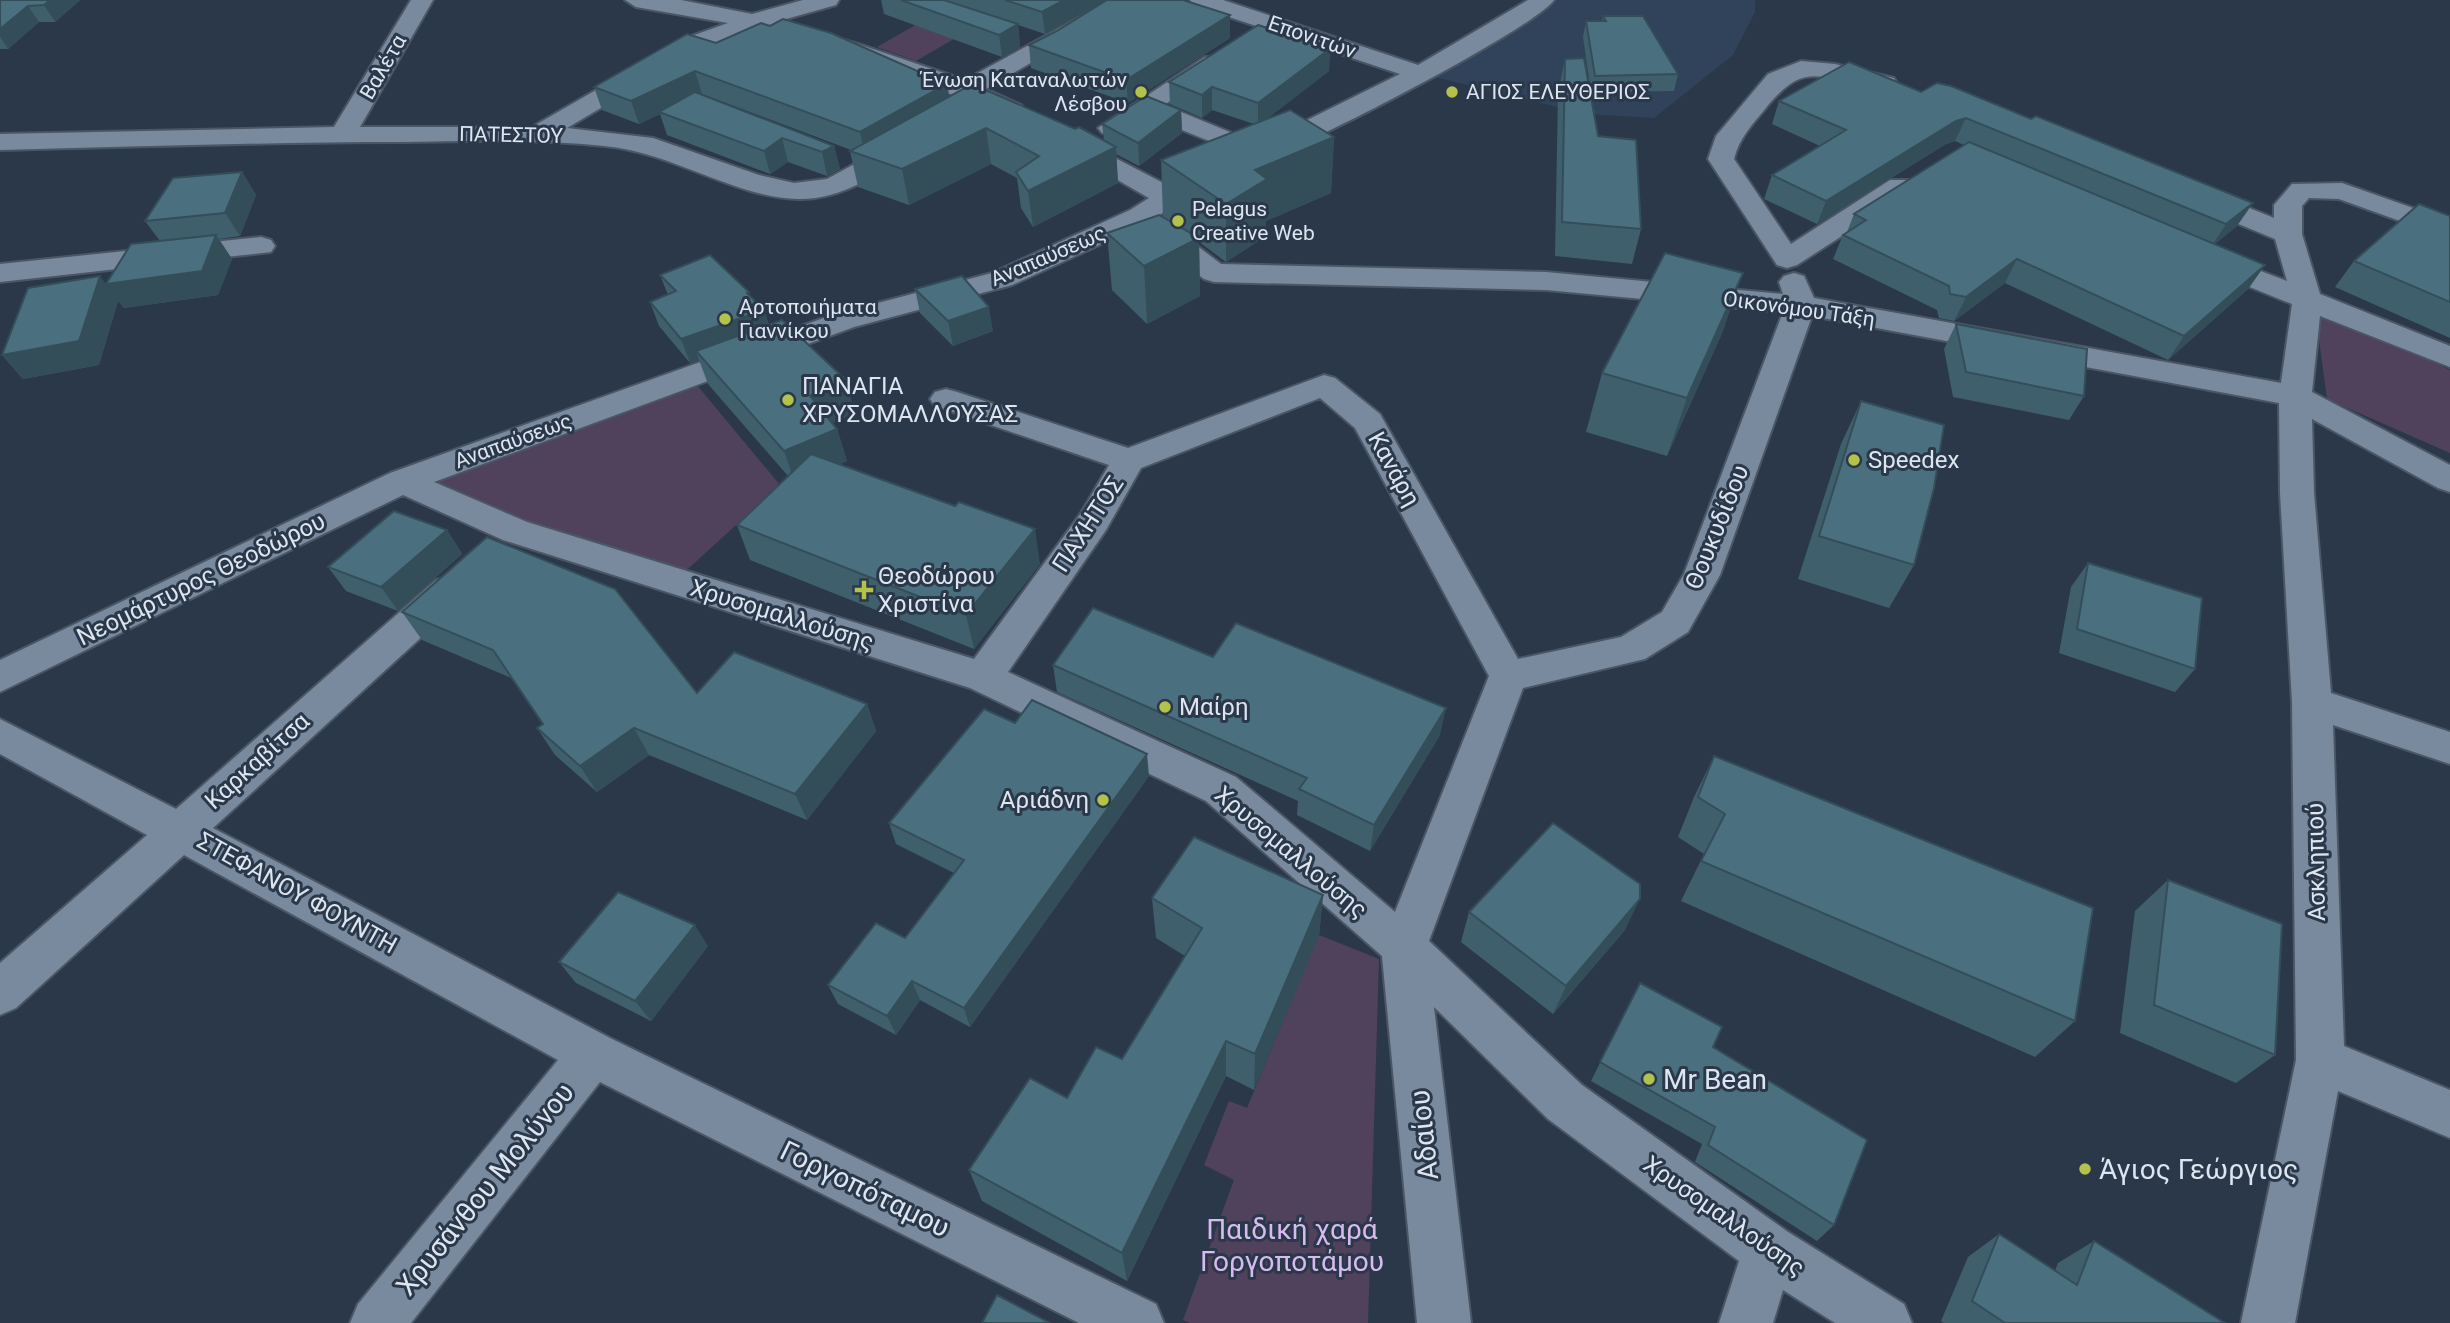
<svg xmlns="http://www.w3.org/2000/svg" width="2450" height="1323" font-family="Roboto,sans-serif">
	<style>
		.built { fill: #30435a }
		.green { fill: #50425d }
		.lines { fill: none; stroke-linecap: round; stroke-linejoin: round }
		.minor-casing { stroke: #4b5665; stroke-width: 4 }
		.minor { fill: #798a9f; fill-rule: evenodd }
		.wall { fill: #405f6d }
		.shaded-wall { fill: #344e59 }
		.building { fill: #4a6f7f; stroke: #344e59; stroke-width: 2 }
		.poi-dot { fill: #b3c24b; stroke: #2a384a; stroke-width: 2.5 }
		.labels { text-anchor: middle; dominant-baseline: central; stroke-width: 6; stroke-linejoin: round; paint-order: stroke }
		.far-street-label { font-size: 21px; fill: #dce5f0; stroke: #2a384a }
		.far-poi-label { font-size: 21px; fill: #dce5f0; stroke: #2a384a; text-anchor: start }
		.poi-label { font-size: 24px; fill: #dce5f0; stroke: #2a384a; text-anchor: start }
		.street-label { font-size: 24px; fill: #dce5f0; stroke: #2a384a }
		.near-poi-label { font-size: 28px; fill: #dce5f0; stroke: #2a384a; text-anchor: start }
		.near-street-label { font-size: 28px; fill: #dce5f0; stroke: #2a384a }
		.near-park-label { font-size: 28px; fill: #d7baf0; stroke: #2a384a }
	</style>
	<rect width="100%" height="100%" fill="#2a384a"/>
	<path class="built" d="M1542 0H1755V12L1733 55 1654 118 1586 114 1422 74Z"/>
	<g class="green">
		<path d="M926 19 966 32 916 61 877 47Z"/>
		<path d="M2316 317 2354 325 2450 370V453L2327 399Z"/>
		<path d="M696 384 780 485 679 577 525 521 426 478Z"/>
		<path d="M1319 935 1379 959 1368 1323H1190L1183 1320 1234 1180 1204 1165 1229 1101 1247 1108Z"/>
	</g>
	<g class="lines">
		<defs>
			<g id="minor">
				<path d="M411 0H433L360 127H532L686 38 728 23 636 7 625 0H681L752 14 803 0H839L836 5 779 21 858 44 965 80 1111 0H1138L986 89 1021 105 1025 110 1021 115 1012 118 875 65 754 29 702 48 567 128 653 138 759 175 794 183 827 179 891 144H909L913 150 909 156C874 176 840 200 798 199 736 198 672 152 604 146 536 139 466 141 398 142 265 142 133 147 0 150V134L334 127Z"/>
				<path d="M1190 0H1223L1418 65 1528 0H1554C1534 29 1298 151 1259 161L1147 116 1120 133H1102L1098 128 1205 57H1221L1225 62 1221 67 1164 105 1259 144 1400 74 1193 5Z"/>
				<path d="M1801 61 1835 64 1894 78 1897 83 1894 88C1882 91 1873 87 1861 85 1812 73 1799 67 1765 109 1752 125 1739 138 1734 159L1791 244 1890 180H1910L1913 186 1910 192 1797 265 1787 268 1777 265 1708 159 1716 136 1768 74Z"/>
				<path d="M1071 135 1169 186 1199 172H1217L1221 178 1217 184 1178 203 1147 223H1167L1221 264 1546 272 1783 294 1779 282 1784 276 1794 273 1804 276 1814 298 2281 383 2292 304 2198 266 2194 260 2198 254 2208 251 2287 281 2275 239 2185 202 2181 196 2185 190H2205L2274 218V205L2292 184 2342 183 2450 221V239L2339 199 2309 198 2302 206V234L2320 294 2450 346V367L2320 316 2312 392 2450 465V492L2438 488 2312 419 2314 493 2331 693 2450 732V764L2333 725 2344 1046 2450 1090V1138L2338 1091 2295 1323H2241L2296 1060 2292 702 2280 493 2279 403 1812 316 1720 575 1688 632 1645 659 1523 688 1429 941 1582 1085 1788 1232 1904 1304 1912 1323H1835L1783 1290 1773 1323H1719L1739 1261 1548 1119 1434 1007 1471 1323H1417L1382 956 1206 801 970 688 503 540 403 495 0 692V660L390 473 832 315 992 273 1130 210 1149 198 1062 148 1058 143 1062 138ZM1147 223 1143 229 1147 235 1204 279 1214 282 1546 290 1783 312 1684 574 1662 612 1621 637 1518 659 1380 414 1335 378 1324 375 1128 448 957 392 946 389 935 392 930 399 935 406 1109 465 1081 513 974 659 527 522 434 482 854 327 1012 285ZM1320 398 1355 428 1489 676 1395 912 1236 777 1008 672 1106 530 1141 468Z"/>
				<path d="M261 237 271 240 275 246 271 252 0 282V264Z"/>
				<path d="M449 577 462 580 467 590 462 600 213 828 610 1038 1156 1304 1164 1323H1079L600 1082 411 1323H350L358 1304 558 1060 184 855 16 1008 0 1015V963L147 835 0 754V719L176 809 436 580Z"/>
			</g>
		</defs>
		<use href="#minor" class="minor-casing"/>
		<use href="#minor" class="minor"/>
	</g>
	<g class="wall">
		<path d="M0 0H80L55 22H39L8 49H0Z"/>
		<path d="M881 0H1106L1045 34 1018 25 1020 47 1002 57 884 14Z"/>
		<path d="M1230 15V38L1128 103 1031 68 1029 45 1057 31Z"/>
		<path d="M1603 16 1678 74 1674 91 1591 92 1583 37 1586 21H1602Z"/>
		<path d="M716 43 947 84 949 96 1075 129 1104 140 1102 124 1181 110 1182 133 1139 166 1116 154 1118 183 1033 227 1021 208 1017 178 991 164 909 205 858 187 850 151 851 150 702 94H701L834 146 840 169 827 176 788 162 770 174 667 135 660 114 639 124 602 110 594 87Z"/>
		<path d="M1565 59 1598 136 1641 229 1632 264 1555 256 1558 92Z"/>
		<path d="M1849 62 2237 226 2215 244 2265 265 2248 289 2168 360 2005 283 1954 321 1939 318 1937 310 1833 259 1843 235 1847 232 1854 214 1964 145 1955 141 1946 144 1817 224 1764 199 1772 175 1820 146 1772 124 1779 101Z"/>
		<path d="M1329 71 1265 120 1334 137 1331 193 1266 221V236L1226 262 1199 242 1200 296 1147 324 1112 290 1107 233 1163 217 1161 160 1254 124 1212 110 1202 118 1170 104 1169 82Z"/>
		<path d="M242 172 256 195 240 236 219 239 232 259 218 295 124 308 118 301 99 365 23 379 2 355 106 283 160 241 145 221Z"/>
		<path d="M2450 216V338L2335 287 2354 261Z"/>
		<path d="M660 275 751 297 764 310 769 325 855 413 833 423 837 429 847 461 840 464 1040 564 974 649 750 560 737 525 788 476 708 384 699 360 690 363 659 326 650 302 668 295Z"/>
		<path d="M915 289 993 331 953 346 920 313Z"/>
		<path d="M1956 324 2084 396 2069 420 1953 397 1944 349Z"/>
		<path d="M1723 331 1667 456 1586 432 1602 373Z"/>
		<path d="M1861 401 1914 565 1889 608 1798 579 1841 444Z"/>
		<path d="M447 530 462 554 398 611 346 591 328 567Z"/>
		<path d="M2088 563 2195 669 2175 692 2059 653 2071 587Z"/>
		<path d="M402 612 697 693 867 704 876 731 807 820 649 755 597 792 555 755 537 728 542 724 511 678 422 640Z"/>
		<path d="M1213 657 1440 735 1370 851 1297 815 1298 801 1057 692 1053 665Z"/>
		<path d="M1015 723 1149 776 970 1027 920 1000 896 1035 838 1004 828 985 905 938 954 873 896 844 889 823Z"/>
		<path d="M1714 756 2075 1021 2035 1057 1681 901 1704 854 1678 837 1694 797Z"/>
		<path d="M2168 880 2275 1055 2236 1083 2120 1033 2135 911Z"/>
		<path d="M1323 895 1319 935 1254 1090 1226 1076 1127 1281 982 1201 969 1170 1122 1059 1185 956 1156 938 1152 898Z"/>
		<path d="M1469 912 1625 930 1553 1014 1461 942Z"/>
		<path d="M708 946 651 1021 576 983 559 962Z"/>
		<path d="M1630 1003 1713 1047 1834 1225 1817 1241 1695 1162 1702 1144 1591 1081Z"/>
		<path d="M1999 1234 2055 1271 2058 1263 2094 1241 2225 1323H1944L1941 1321 1968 1257Z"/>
	</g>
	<g class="shaded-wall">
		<path d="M50 0H80L55 22 44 5Z"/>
		<path d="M1064 0H1106L1045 34 1042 12Z"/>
		<path d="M28 6 39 22 8 49 0 37V29Z"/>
		<path d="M1230 15V38L1128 103 1126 80Z"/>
		<path d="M1018 24 1020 47 1002 57 999 35Z"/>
		<path d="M1331 48 1329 71 1258 126V103Z"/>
		<path d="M695 71 702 94 662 113 659 112 660 114 639 124 631 101Z"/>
		<path d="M947 84 951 107 865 155 860 132Z"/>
		<path d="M1212 87V110L1202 118V95Z"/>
		<path d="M1181 110 1182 133 1139 166 1138 143Z"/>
		<path d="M1966 118 1955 141 1946 144 1817 224 1826 201 1956 121Z"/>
		<path d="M986 128 991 164 909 205 902 169Z"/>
		<path d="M1334 137 1331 193 1266 221V236L1226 262V204L1255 170Z"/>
		<path d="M782 138 788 162 770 174 764 151Z"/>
		<path d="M834 146 840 169 827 176 822 152Z"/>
		<path d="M1116 147 1118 183 1033 227 1028 191Z"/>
		<path d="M242 172 256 195 240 236 225 213Z"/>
		<path d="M2253 203 2237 226 2211 247 2226 224Z"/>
		<path d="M216 235 232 259 218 295 124 308 118 301 99 365 23 379 2 355 100 276 106 284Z"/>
		<path d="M1199 238 1200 296 1147 324 1144 266Z"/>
		<path d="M2017 259 2005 283 1954 321 1966 297Z"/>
		<path d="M2265 265 2248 289 2168 360 2184 336Z"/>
		<path d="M1743 273 1723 331 1667 456 1687 398Z"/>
		<path d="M749 292 756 313 764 310 772 334 696 351 699 360 690 363 681 339Z"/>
		<path d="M989 307 993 331 953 346 948 321Z"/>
		<path d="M846 380 855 413 820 429 810 396Z"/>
		<path d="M837 429 847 461 795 484 784 451Z"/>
		<path d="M1035 529 1040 564 974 649 966 615Z"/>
		<path d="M447 530 462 554 398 611 381 587Z"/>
		<path d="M867 704 876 731 807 820 795 794Z"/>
		<path d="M1446 708 1440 735 1370 851 1374 825Z"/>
		<path d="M634 728 649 755 597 792 580 766Z"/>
		<path d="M1147 754 1149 776 970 1027 964 1008Z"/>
		<path d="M1323 895 1319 935 1254 1090 1255 1054Z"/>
		<path d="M1640 899 1625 930 1553 1014 1566 986Z"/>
		<path d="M695 925 708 946 651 1021 635 1001Z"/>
		<path d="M912 981 920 1000 896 1035 887 1016Z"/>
		<path d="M1226 1041V1076L1127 1281 1122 1253Z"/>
	</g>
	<g class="building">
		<path d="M0 0H50L44 5 28 6 0 29Z"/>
		<path d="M901 0H944L1018 24 999 35Z"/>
		<path d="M1005 0H1064L1042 12Z"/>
		<path d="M1107 0H1183L1230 15 1126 80 1029 45 1057 31Z"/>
		<path d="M1603 16H1643L1678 74 1595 76 1586 21H1606Z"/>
		<path d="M783 19 831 33 947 84 860 132 695 71 631 101 594 87 687 34 716 43 761 23 770 26Z"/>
		<path d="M1258 25 1331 48 1258 103 1212 87 1202 95 1169 82Z"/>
		<path d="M1584 58 1598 136 1636 140 1641 229 1562 222 1565 59Z"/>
		<path d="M1849 62 1921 92 1937 83 1951 86 2031 119 2036 116 2253 203 2226 224 1966 118 1956 121 1826 201 1772 175 1846 130 1779 101Z"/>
		<path d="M972 84 1075 129 1079 127 1116 147 1028 191 1016 172 1039 156 986 128 902 169 850 151Z"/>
		<path d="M695 92 834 146 822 152 782 138 764 151 659 112Z"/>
		<path d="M1146 96 1181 110 1138 143 1102 124Z"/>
		<path d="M1290 110 1334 137 1255 170 1267 179 1226 204 1161 160Z"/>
		<path d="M1969 142 2265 265 2184 336 2017 259 1966 297 1950 294 1949 286 1843 235 1866 220 1854 214Z"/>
		<path d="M242 172 225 213 145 221 173 178Z"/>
		<path d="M2419 204 2450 216V302L2354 261Z"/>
		<path d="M1159 215 1199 238 1144 266 1107 233Z"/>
		<path d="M216 235 202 271 106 284 131 244Z"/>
		<path d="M1665 253 1743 273 1687 398 1602 373Z"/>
		<path d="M710 255 749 292 747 293 764 310 681 339 650 302 676 291 660 275Z"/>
		<path d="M100 276 79 341 2 355 28 288Z"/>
		<path d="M962 276 989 307 948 321 915 289Z"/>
		<path d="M782 320 846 380 810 396 837 429 784 451 696 351Z"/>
		<path d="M1956 324 2087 349 2084 396 1966 372Z"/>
		<path d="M1861 401 1944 425 1934 488 1914 565 1819 536Z"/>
		<path d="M811 454 955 506 959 502 1035 529 966 615 737 525Z"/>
		<path d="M394 511 447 530 381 587 328 567Z"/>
		<path d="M487 537 615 589 697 693 734 652 867 704 795 794 634 728 580 766 537 728 543 724 493 650 402 612Z"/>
		<path d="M2088 563 2202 598 2195 669 2077 629Z"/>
		<path d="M1093 608 1213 657 1236 623 1446 708 1374 825 1299 789 1307 778 1053 665Z"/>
		<path d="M1032 700 1147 754 964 1008 912 981 887 1016 828 985 876 923 905 938 964 860 889 823 984 709 1015 723Z"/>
		<path d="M1714 756 2093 908 2075 1021 1701 861 1725 814 1698 797Z"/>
		<path d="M1553 823 1640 884V899L1566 986 1469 912Z"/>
		<path d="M1194 837 1323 895 1255 1054 1226 1041 1122 1253 969 1170 1030 1078 1067 1098 1096 1047 1122 1059 1202 928 1152 898Z"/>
		<path d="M2168 880 2282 924 2275 1055 2154 1005Z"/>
		<path d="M618 892 695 925 635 1001 559 962Z"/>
		<path d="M1640 983 1722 1027 1713 1047 1867 1140 1834 1225 1708 1145 1715 1127 1600 1062Z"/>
		<path d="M1999 1234 2077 1285 2094 1241 2225 1323H2005L1972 1301Z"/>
		<path d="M997 1295 1050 1323H982Z"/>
	</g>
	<g class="poi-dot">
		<circle cx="1141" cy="92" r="7"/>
		<circle cx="1452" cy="92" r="7"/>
		<circle cx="1178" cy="221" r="7"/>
		<circle cx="725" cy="319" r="7"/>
		<circle cx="788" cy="400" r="7"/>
		<circle cx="1854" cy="460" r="7"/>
		<path d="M860.5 579.5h7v7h7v7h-7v7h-7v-7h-7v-7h7z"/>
		<circle cx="1165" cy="707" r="7"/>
		<circle cx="1103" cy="800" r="7"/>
		<circle cx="1649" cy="1079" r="7"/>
		<circle cx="2085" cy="1169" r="7"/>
	</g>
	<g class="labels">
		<g class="far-street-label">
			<text transform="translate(1312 37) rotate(19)">Επονιτών</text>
			<text transform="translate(383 67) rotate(-60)">Βαλέτα</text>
			<text transform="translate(511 135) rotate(1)">ΠΑΤΕΣΤΟΥ</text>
			<text transform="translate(1048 256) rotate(-23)">Αναπαύσεως</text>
			<text transform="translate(1799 309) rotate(8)">Οικονόμου Τάξη</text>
			<text transform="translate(513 441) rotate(-20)">Αναπαύσεως</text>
		</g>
		<g class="far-poi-label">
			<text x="1127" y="80" text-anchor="end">Ένωση Καταναλωτών<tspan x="1127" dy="24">Λέσβου</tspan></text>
			<text x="1466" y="92">ΑΓΙΟΣ ΕΛΕΥΘΕΡΙΟΣ</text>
			<text x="1192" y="209">Pelagus<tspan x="1192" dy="24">Creative Web</tspan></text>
			<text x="739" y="307">Αρτοποιήματα<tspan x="739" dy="24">Γιαννίκου</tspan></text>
		</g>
		<g class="poi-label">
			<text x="802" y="386">ΠΑΝΑΓΙΑ<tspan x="802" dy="28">ΧΡΥΣΟΜΑΛΛΟΥΣΑΣ</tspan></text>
			<text x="1868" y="460">Speedex</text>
			<text x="878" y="576">Θεοδώρου<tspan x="878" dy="28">Χριστίνα</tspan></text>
			<text x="1179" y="707">Μαίρη</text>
			<text x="1089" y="800" text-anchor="end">Αριάδνη</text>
		</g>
		<g class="street-label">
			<text transform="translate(1394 469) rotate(61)">Κανάρη</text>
			<text transform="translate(1088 524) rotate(-57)">ΠΑΧΗΤΟΣ</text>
			<text transform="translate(1717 527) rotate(-68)">Θουκυδίδου</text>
			<text transform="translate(201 579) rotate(-26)">Νεομάρτυρος Θεοδώρου</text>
			<text transform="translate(782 615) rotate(17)">Χρυσομαλλούσης</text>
			<text transform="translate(257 761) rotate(-42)">Καρκαβίτσα</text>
			<text transform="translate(1291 852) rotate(40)">Χρυσομαλλούσης</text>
			<text transform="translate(2316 862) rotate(-91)">Ασκληπιού</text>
			<text transform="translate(297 893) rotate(29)">ΣΤΕΦΑΝΟΥ ΦΟΥΝΤΗ</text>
			<text transform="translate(1724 1216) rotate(35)">Χρυσομαλλούσης</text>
		</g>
		<g class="near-poi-label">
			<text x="1663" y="1079">Mr Bean</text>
			<text x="2099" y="1169">Άγιος Γεώργιος</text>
		</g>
		<g class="near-street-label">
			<text transform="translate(1424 1135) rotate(-96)">Αδαίου</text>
			<text transform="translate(485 1189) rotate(-51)">Χρυσάνθου Μολύνου</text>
			<text transform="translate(865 1189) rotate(26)">Γοργοπόταμου</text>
		</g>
		<g class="near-park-label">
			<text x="1292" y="1229">Παιδική χαρά<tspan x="1292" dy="32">Γοργοποτάμου</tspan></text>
		</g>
	</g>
</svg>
